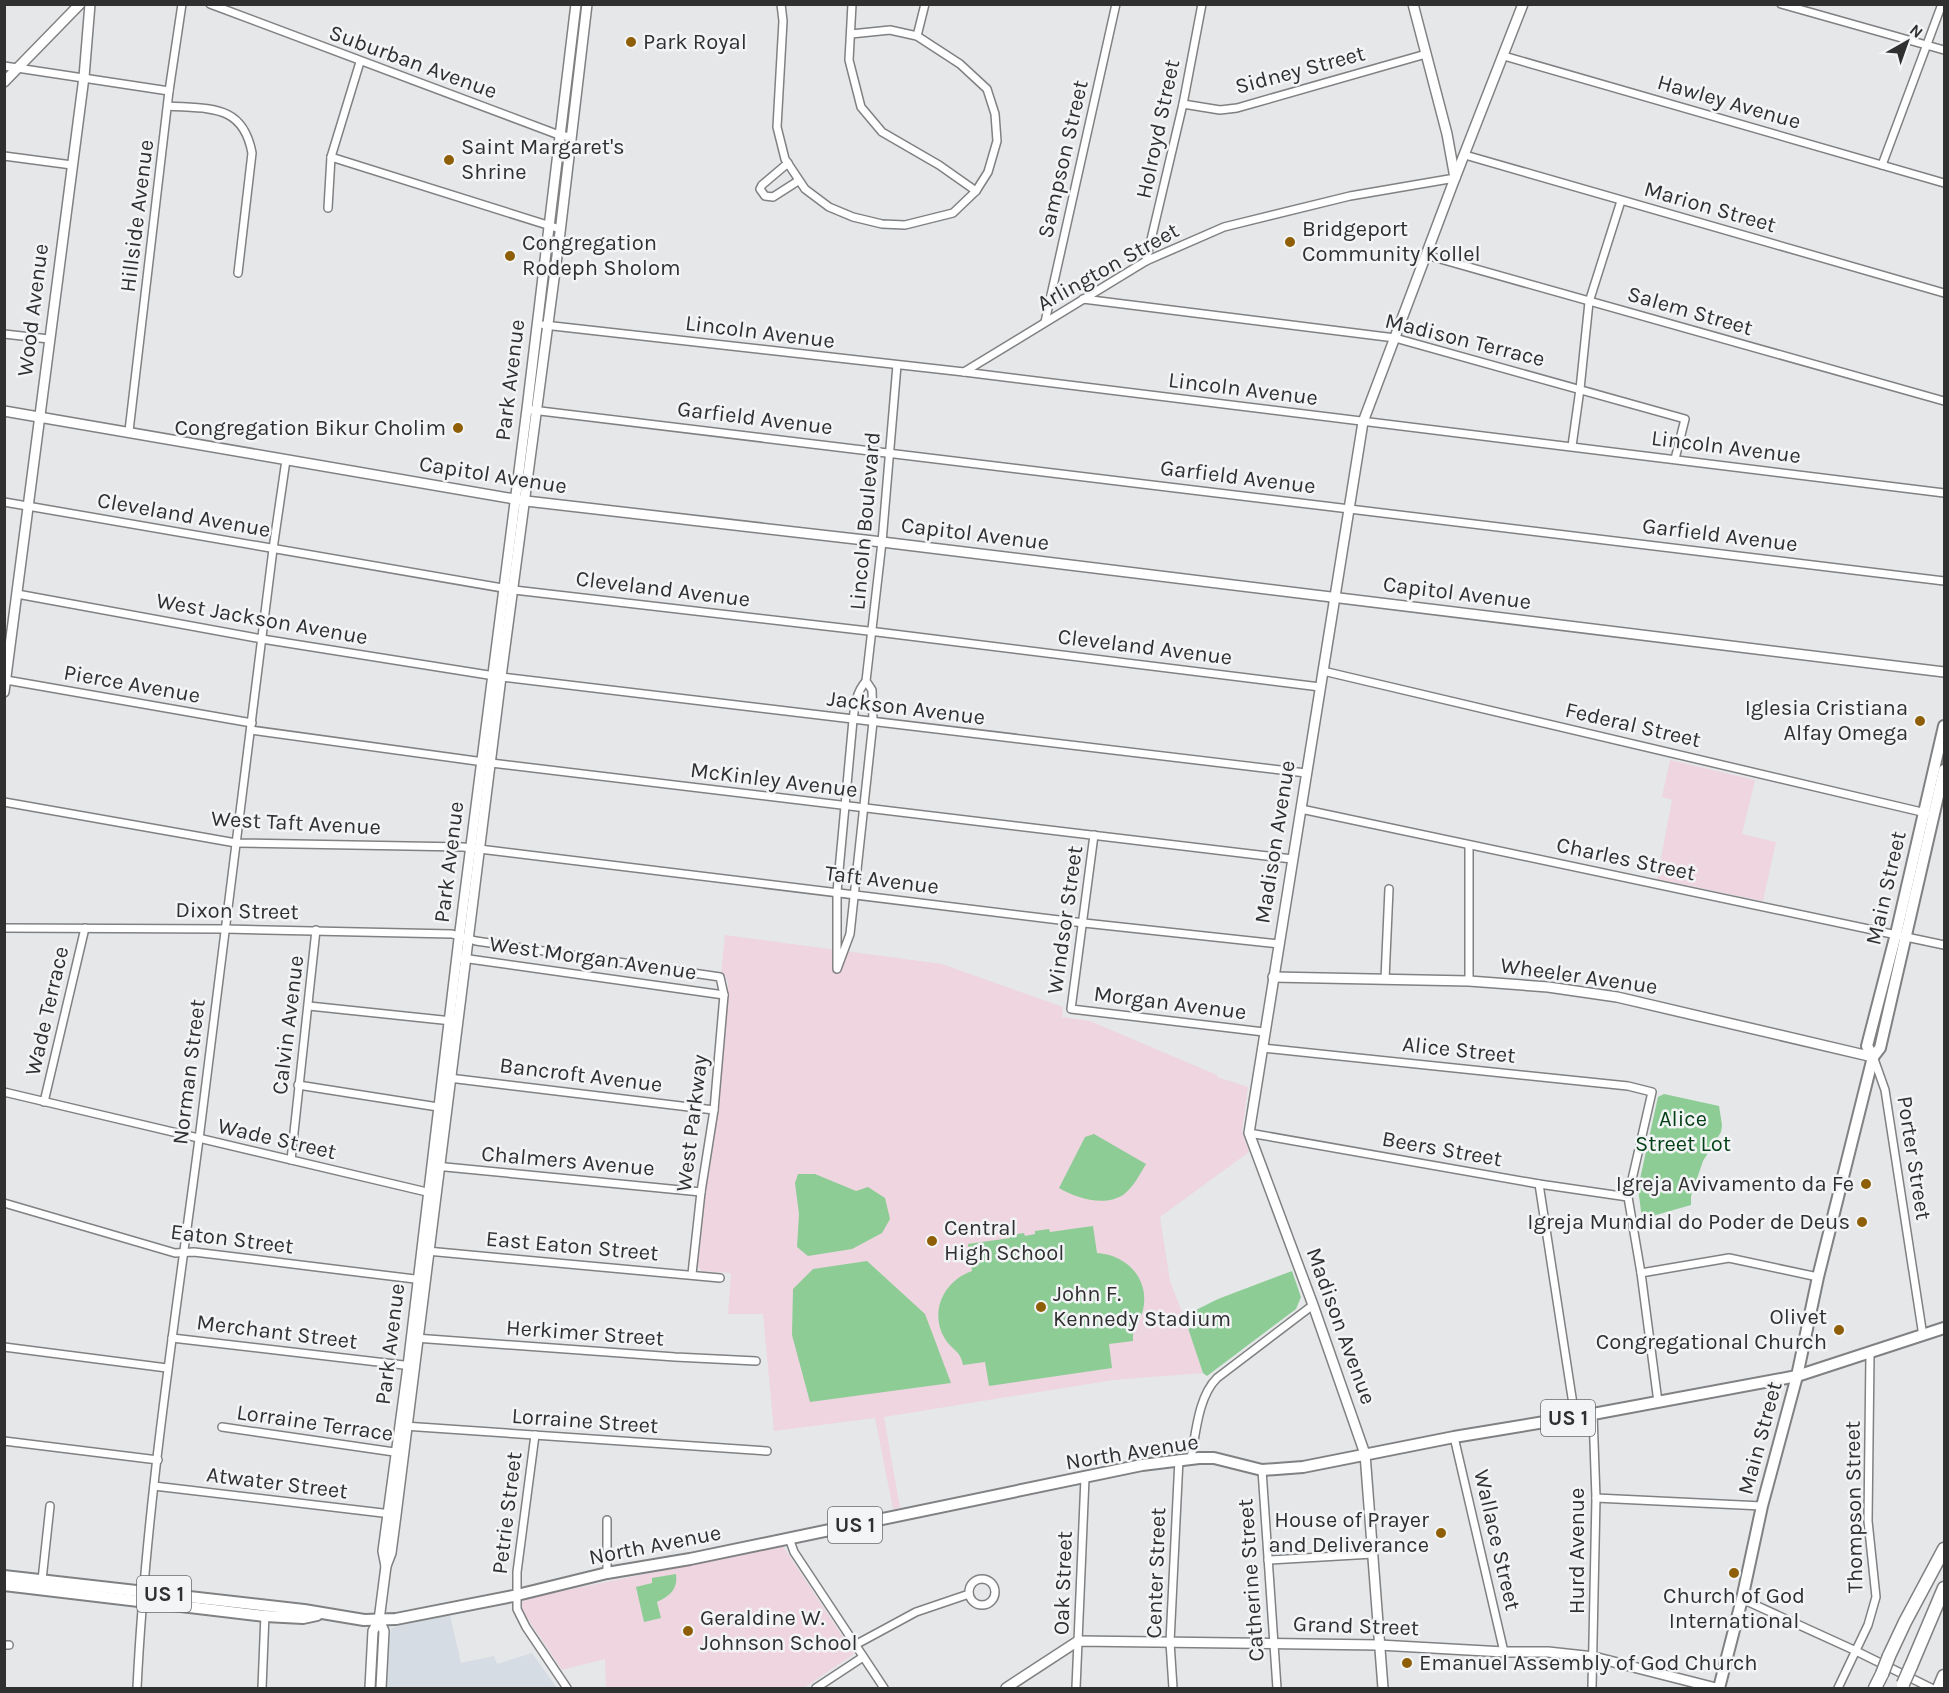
<svg xmlns="http://www.w3.org/2000/svg" width="1949" height="1693" font-family="Karla,sans-serif">
	<style>
		.built { fill: #d5dce3 }
		.education { fill: #eed5e0 }
		.green { fill: #8dcc95 }
		.lines { fill: none; stroke-linecap: round; stroke-linejoin: round }
		.street-casing { stroke: #808183; stroke-width: 10 }
		.secondary-casing { stroke: #808183; stroke-width: 12 }
		.primary-casing { stroke: #808183; stroke-width: 14 }
		.highway-casing { stroke: #808183; stroke-width: 15 }
		.street { stroke: #fff; stroke-width: 7 }
		.secondary { stroke: #fff; stroke-width: 9 }
		.primary { stroke: #fff; stroke-width: 10 }
		.highway { stroke: #fff; stroke-width: 12 }
		.highway-bridge-casing { stroke: #808183; stroke-width: 15; stroke-linecap: butt }
		.highway-bridge { stroke: #fff; stroke-width: 12 }
		.poi-dot { fill: #8e5f07; stroke: #f3f4f6; stroke-width: 2 }
		.labels { text-anchor: middle; dominant-baseline: central; stroke-width: 5; stroke-linejoin: round; paint-order: stroke }
		.shield { fill: #f3f4f6; stroke: #6a6b6c; stroke-width: 1.5 }
		.shield-label { font-size: 21px; font-weight: bold; fill: #303031 }
		.poi-label { font-size: 22px; fill: #303031; stroke: #f3f4f6; text-anchor: start }
		.street-label { font-size: 22px; fill: #303031; stroke: #f3f4f6 }
		.park-label { font-size: 22px; fill: #033f15; stroke: #f3f4f6 }
	</style>
	<rect width="100%" height="100%" fill="#e5e7e9"/>
	<path class="built" d="M450 1615 461 1663 494 1656 497 1664 532 1653 557 1688H386L388 1650 391 1629 400 1625Z"/>
	<g class="education">
		<path d="M1670 760 1755 780 1742 834 1776 842 1763 901 1657 879 1672 800 1662 797Z"/>
		<path d="M725 935 942 964 1063 1007 1062 1017 1090 1021 1217 1075V1077L1248 1087 1242 1131 1249 1152 1160 1217 1170 1281 1191 1335 1203 1373 1113 1380 884 1417 900 1508 893 1509 875 1418 774 1431 763 1314H728L731 1273 702 1271 696 1265 713 1137 728 983 725 975 721 973Z"/>
		<path d="M783 1546 854 1654 804 1688H606L605 1659 562 1670 520 1607 522 1602 528 1598Z"/>
	</g>
	<g class="green">
		<path d="M1664 1094 1719 1106 1722 1125 1721 1132 1703 1161 1691 1196V1205L1642 1219 1638 1188 1658 1097Z"/>
		<path d="M1094 1134 1146 1164C1140 1174 1133 1188 1123 1195 1104 1207 1076 1198 1059 1188L1085 1137Z"/>
		<path d="M798 1174H815L856 1191 868 1187 885 1198 890 1219 882 1233 852 1249 808 1256 797 1247 799 1214 795 1183Z"/>
		<path d="M1093 1226 1097 1253C1127 1255 1150 1279 1143 1310 1139 1323 1132 1326 1133 1341L1109 1344 1112 1368 989 1386 985 1362 963 1365C960 1350 953 1351 945 1339 929 1313 943 1281 972 1271L968 1244 1010 1238V1235L1024 1233 1025 1236 1035 1234V1231L1049 1229 1050 1232Z"/>
		<path d="M867 1261 925 1314 951 1383 810 1402 792 1335 793 1289 813 1269Z"/>
		<path d="M1292 1271 1301 1297 1296 1309 1207 1376 1203 1373 1184 1316 1218 1299Z"/>
		<path d="M676 1574C678 1589 670 1596 657 1602L661 1618 644 1622 636 1587 652 1583V1578Z"/>
	</g>
	<g class="lines">
		<defs>
			<g id="street">
				<path d="M210 4 559 135 571 137"/>
				<path d="M781 4 783 21 777 127 785 159 805 189 829 207 853 217 882 224 905 225 953 213 976 191 988 172 997 141 995 114 987 89 960 64 917 36 890 30 851 34"/>
				<path d="M852 4 849 60 861 107 882 132 939 165 976 191"/>
				<path d="M1781 4 1944 50"/>
				<path d="M917 36 925 4"/>
				<path d="M1504 56 1944 183"/>
				<path d="M4 66 169 91"/>
				<path d="M1183 104 1220 110 1237 108 1426 54"/>
				<path d="M168 106C210 109 243 104 252 153L238 273"/>
				<path d="M1465 155 1944 293"/>
				<path d="M4 156 72 165"/>
				<path d="M331 157 560 229"/>
				<path d="M788 163 762 185 760 189 765 196 773 197 798 181"/>
				<path d="M1882 165 1942 4"/>
				<path d="M328 208 331 157 360 62"/>
				<path d="M1426 255 1944 401"/>
				<path d="M1146 261 1183 104 1202 4"/>
				<path d="M1083 299 1395 338 1685 419 1675 459"/>
				<path d="M1045 322 1116 4"/>
				<path d="M544 325 964 372 1944 493"/>
				<path d="M4 334 49 339"/>
				<path d="M964 372 1146 261 1224 227 1350 196 1455 178"/>
				<path d="M532 410 1944 581"/>
				<path d="M129 431 169 91 182 4"/>
				<path d="M1572 446 1580 389 1589 302 1621 201"/>
				<path d="M4 502 514 590 877 632 1320 687"/>
				<path d="M17 594 262 639 501 677 1306 773"/>
				<path d="M1323 671 1926 813"/>
				<path d="M6 680 252 723"/>
				<path d="M866 681 872 690 873 722 850 934 837 969V892L853 720C855 704 856 693 866 681L882 542 897 365"/>
				<path d="M251 730 491 763 1292 859"/>
				<path d="M4 802 236 843 463 847 1084 923 1279 944"/>
				<path d="M1301 809 1944 945"/>
				<path d="M1094 835 1071 1009 1264 1032"/>
				<path d="M4 928 225 929 452 934 476 941 720 977 724 995 714 1110 701 1192 692 1274"/>
				<path d="M462 958 724 995"/>
				<path d="M1385 979 1389 889"/>
				<path d="M1469 981V845"/>
				<path d="M309 1006 452 1021"/>
				<path d="M1262 1048 1628 1086 1652 1092 1628 1197 1641 1273 1658 1402"/>
				<path d="M1874 1059 1885 1090 1923 1336"/>
				<path d="M449 1078 714 1110"/>
				<path d="M298 1085 438 1107"/>
				<path d="M4 1092 431 1193"/>
				<path d="M44 1102 85 928"/>
				<path d="M1249 1133 1539 1184 1628 1197"/>
				<path d="M291 1160 316 930"/>
				<path d="M435 1166 701 1192"/>
				<path d="M1539 1184 1575 1417"/>
				<path d="M4 1203 175 1253 194 1252 423 1280"/>
				<path d="M427 1251 720 1278"/>
				<path d="M1641 1273 1729 1258 1818 1277"/>
				<path d="M172 1338 412 1366"/>
				<path d="M415 1338 675 1357 756 1361"/>
				<path d="M4 1347 167 1368"/>
				<path d="M404 1426 767 1451"/>
				<path d="M222 1427 401 1453"/>
				<path d="M535 1435 517 1572V1609L526 1627 567 1688"/>
				<path d="M1454 1437 1504 1652"/>
				<path d="M4 1441 158 1460"/>
				<path d="M1191 1458C1196 1433 1198 1397 1217 1378L1313 1305"/>
				<path d="M1262 1470 1277 1688"/>
				<path d="M154 1486 391 1514"/>
				<path d="M1596 1498 1762 1506"/>
				<path d="M607 1520V1573"/>
				<path d="M789 1538 794 1552 884 1688"/>
				<path d="M1268 1560 1373 1554"/>
				<circle cx="982" cy="1592" r="13"/>
				<path d="M42 1580 50 1506"/>
				<path d="M1742 1599 1856 1651 1931 1688"/>
				<path d="M4 1645H9"/>
				<path d="M855 1645 916 1612 969 1594"/>
				<path d="M137 1688C146 1504 175 1322 199 1139 224 942 248 746 273 549L286 460"/>
				<path d="M262 1688 265 1614"/>
				<path d="M816 1688 863 1657"/>
				<path d="M1076 1688 1085 1478"/>
				<path d="M1173 1688 1170 1642 1179 1459"/>
				<path d="M1592 1688 1596 1498 1593 1414"/>
				<path d="M1838 1688 1868 1625 1876 1597 1868 1521 1870 1354"/>
			</g>
			<g id="secondary">
				<path d="M4 82 80 4"/>
				<path d="M1455 178 1523 4"/>
				<path d="M4 411 526 501 882 542 1944 672"/>
				<path d="M4 692 84 77 90 4"/>
				<path d="M1273 977 1469 981 1548 987 1617 997 1873 1057"/>
				<path d="M386 1566 383 1551 408 1366 459 939 527 409 576 4"/>
				<path d="M379 1620 384 1631 381 1688"/>
				<path d="M370 1688 373 1631 379 1620 386 1566 391 1553 396 1515 501 677 559 241 587 4"/>
				<path d="M1006 1688 1078 1641 1379 1645 1504 1652H1548L1594 1657 1716 1688"/>
				<path d="M1383 1688 1365 1454 1313 1305 1249 1133 1363 422 1455 178 1447 134 1413 4"/>
			</g>
			<g id="primary">
				<path d="M1873 1057 1867 1046 1896 934 1944 726"/>
				<path d="M4 1576 304 1610 364 1620 396 1619 513 1596 607 1573 690 1559 1142 1465 1199 1458H1214L1262 1470 1303 1467 1454 1437 1593 1414 1797 1376 1944 1328"/>
				<path d="M4 1585 265 1616 303 1618 317 1615"/>
				<path d="M1719 1688 1742 1599 1762 1506 1797 1376 1818 1277 1873 1057 1880 1048 1944 770"/>
			</g>
			<g id="highway">
				<path d="M1889 1656 1905 1622 1944 1549"/>
				<path d="M1911 1666 1944 1588"/>
				<path d="M1875 1688 1882 1674"/>
				<path d="M1939 1688 1944 1676"/>
			</g>
		</defs>
		<use href="#street" class="street-casing"/>
		<use href="#secondary" class="secondary-casing"/>
		<use href="#primary" class="primary-casing"/>
		<use href="#highway" class="highway-casing"/>
		<use href="#street" class="street"/>
		<use href="#secondary" class="secondary"/>
		<use href="#primary" class="primary"/>
		<use href="#highway" class="highway"/>
		<defs>
			<g id="highway-bridge">
				<path d="M1882 1674 1889 1656"/>
				<path d="M1903 1684 1911 1666"/>
			</g>
		</defs>
		<use href="#highway-bridge" class="highway-bridge-casing"/>
		<use href="#highway-bridge" class="highway-bridge"/>
	</g>
	<g class="poi-dot">
		<circle cx="631" cy="42" r="6"/>
		<circle cx="449" cy="160" r="6"/>
		<circle cx="1290" cy="242" r="6"/>
		<circle cx="510" cy="256" r="6"/>
		<circle cx="458" cy="428" r="6"/>
		<circle cx="1920" cy="721" r="6"/>
		<circle cx="1866" cy="1184" r="6"/>
		<circle cx="1862" cy="1222" r="6"/>
		<circle cx="932" cy="1241" r="6"/>
		<circle cx="1041" cy="1307" r="6"/>
		<circle cx="1839" cy="1330" r="6"/>
		<circle cx="1441" cy="1533" r="6"/>
		<circle cx="1734" cy="1573" r="6"/>
		<circle cx="688" cy="1631" r="6"/>
		<circle cx="1407" cy="1663" r="6"/>
	</g>
	<g class="labels">
		<g class="shield">
			<rect x="1541" y="1400" width="54" height="36" rx="4.5"/>
			<rect x="828" y="1507" width="54" height="36" rx="4.5"/>
			<rect x="137" y="1576" width="54" height="36" rx="4.5"/>
		</g>
		<g class="shield-label">
			<text x="1568" y="1418">US 1</text>
			<text x="855" y="1525">US 1</text>
			<text x="164" y="1594">US 1</text>
		</g>
		<g class="poi-label">
			<text x="643" y="42">Park Royal</text>
			<text x="461" y="147">Saint Margaret's<tspan x="461" dy="25">Shrine</tspan></text>
			<text x="1302" y="229">Bridgeport<tspan x="1302" dy="25">Community Kollel</tspan></text>
			<text x="522" y="243">Congregation<tspan x="522" dy="25">Rodeph Sholom</tspan></text>
			<text x="446" y="428" text-anchor="end">Congregation Bikur Cholim</text>
			<text x="1908" y="708" text-anchor="end">Iglesia Cristiana<tspan x="1908" dy="25">Alfay Omega</tspan></text>
			<text x="1854" y="1184" text-anchor="end">Igreja Avivamento da Fe</text>
			<text x="1850" y="1222" text-anchor="end">Igreja Mundial do Poder de Deus</text>
			<text x="944" y="1228">Central<tspan x="944" dy="25">High School</tspan></text>
			<text x="1053" y="1294">John F.<tspan x="1053" dy="25">Kennedy Stadium</tspan></text>
			<text x="1827" y="1317" text-anchor="end">Olivet<tspan x="1827" dy="25">Congregational Church</tspan></text>
			<text x="1429" y="1520" text-anchor="end">House of Prayer<tspan x="1429" dy="25">and Deliverance</tspan></text>
			<text x="1734" y="1596" text-anchor="middle">Church of God<tspan x="1734" dy="25">International</tspan></text>
			<text x="700" y="1618">Geraldine W.<tspan x="700" dy="25">Johnson School</tspan></text>
			<text x="1419" y="1663">Emanuel Assembly of God Church</text>
		</g>
		<g class="street-label">
			<text transform="translate(413 62) rotate(20)">Suburban Avenue</text>
			<text transform="translate(1300 70) rotate(-15)">Sidney Street</text>
			<text transform="translate(1729 102) rotate(16)">Hawley Avenue</text>
			<text transform="translate(1158 129) rotate(-78)">Holroyd Street</text>
			<text transform="translate(1063 159) rotate(-77)">Sampson Street</text>
			<text transform="translate(1710 207) rotate(16)">Marion Street</text>
			<text transform="translate(137 216) rotate(-83)">Hillside Avenue</text>
			<text transform="translate(1108 267) rotate(-29)">Arlington Street</text>
			<text transform="translate(33 310) rotate(-83)">Wood Avenue</text>
			<text transform="translate(1690 311) rotate(16)">Salem Street</text>
			<text transform="translate(760 332) rotate(7)">Lincoln Avenue</text>
			<text transform="translate(1465 340) rotate(14)">Madison Terrace</text>
			<text transform="translate(510 380) rotate(-83)">Park Avenue</text>
			<text transform="translate(1243 389) rotate(7)">Lincoln Avenue</text>
			<text transform="translate(755 418) rotate(7)">Garfield Avenue</text>
			<text transform="translate(1726 447) rotate(7)">Lincoln Avenue</text>
			<text transform="translate(493 475) rotate(9)">Capitol Avenue</text>
			<text transform="translate(1238 477) rotate(7)">Garfield Avenue</text>
			<text transform="translate(184 515) rotate(10)">Cleveland Avenue</text>
			<text transform="translate(865 521) rotate(-85)">Lincoln Boulevard</text>
			<text transform="translate(975 534) rotate(7)">Capitol Avenue</text>
			<text transform="translate(1720 535) rotate(7)">Garfield Avenue</text>
			<text transform="translate(663 589) rotate(7)">Cleveland Avenue</text>
			<text transform="translate(1457 593) rotate(7)">Capitol Avenue</text>
			<text transform="translate(262 619) rotate(10)">West Jackson Avenue</text>
			<text transform="translate(1145 647) rotate(7)">Cleveland Avenue</text>
			<text transform="translate(132 684) rotate(10)">Pierce Avenue</text>
			<text transform="translate(906 708) rotate(7)">Jackson Avenue</text>
			<text transform="translate(1633 725) rotate(13)">Federal Street</text>
			<text transform="translate(774 780) rotate(7)">McKinley Avenue</text>
			<text transform="translate(296 823) rotate(3)">West Taft Avenue</text>
			<text transform="translate(1275 842) rotate(-81)">Madison Avenue</text>
			<text transform="translate(1626 859) rotate(12)">Charles Street</text>
			<text transform="translate(449 862) rotate(-83)">Park Avenue</text>
			<text transform="translate(882 880) rotate(7)">Taft Avenue</text>
			<text transform="translate(1886 888) rotate(-77)">Main Street</text>
			<text transform="translate(237 911) rotate(1)">Dixon Street</text>
			<text transform="translate(1065 920) rotate(-82)">Windsor Street</text>
			<text transform="translate(593 958) rotate(8)">West Morgan Avenue</text>
			<text transform="translate(1579 976) rotate(8)">Wheeler Avenue</text>
			<text transform="translate(1170 1003) rotate(7)">Morgan Avenue</text>
			<text transform="translate(47 1011) rotate(-77)">Wade Terrace</text>
			<text transform="translate(288 1025) rotate(-83)">Calvin Avenue</text>
			<text transform="translate(1459 1050) rotate(6)">Alice Street</text>
			<text transform="translate(189 1072) rotate(-83)">Norman Street</text>
			<text transform="translate(581 1075) rotate(7)">Bancroft Avenue</text>
			<text transform="translate(692 1123) rotate(-83)">West Parkway</text>
			<text transform="translate(277 1139) rotate(13)">Wade Street</text>
			<text transform="translate(1442 1149) rotate(10)">Beers Street</text>
			<text transform="translate(1914 1158) rotate(81)">Porter Street</text>
			<text transform="translate(568 1161) rotate(5)">Chalmers Avenue</text>
			<text transform="translate(232 1239) rotate(7)">Eaton Street</text>
			<text transform="translate(572 1246) rotate(5)">East Eaton Street</text>
			<text transform="translate(1341 1326) rotate(70)">Madison Avenue</text>
			<text transform="translate(277 1332) rotate(7)">Merchant Street</text>
			<text transform="translate(585 1333) rotate(4)">Herkimer Street</text>
			<text transform="translate(390 1344) rotate(-83)">Park Avenue</text>
			<text transform="translate(585 1421) rotate(4)">Lorraine Street</text>
			<text transform="translate(315 1423) rotate(8)">Lorraine Terrace</text>
			<text transform="translate(1760 1438) rotate(-75)">Main Street</text>
			<text transform="translate(1132 1452) rotate(-9)">North Avenue</text>
			<text transform="translate(277 1483) rotate(7)">Atwater Street</text>
			<text transform="translate(1854 1507) rotate(-91)">Thompson Street</text>
			<text transform="translate(507 1513) rotate(-83)">Petrie Street</text>
			<text transform="translate(1497 1540) rotate(77)">Wallace Street</text>
			<text transform="translate(655 1545) rotate(-11)">North Avenue</text>
			<text transform="translate(1577 1551) rotate(-90)">Hurd Avenue</text>
			<text transform="translate(1156 1573) rotate(-88)">Center Street</text>
			<text transform="translate(1251 1580) rotate(-94)">Catherine Street</text>
			<text transform="translate(1063 1583) rotate(-88)">Oak Street</text>
			<text transform="translate(1356 1626) rotate(2)">Grand Street</text>
		</g>
		<g class="park-label">
			<text x="1683" y="1119">Alice<tspan x="1683" dy="25">Street Lot</tspan></text>
		</g>
	</g>
	<rect width="1949" height="1693" fill="none" stroke="#303031" stroke-width="12"/>
	<g transform="translate(1907 42) rotate(40)" stroke="#f3f4f6" stroke-width="4.5" paint-order="stroke">
	<path d="M0-4.5L10 22L0 15L-10 22Z" fill="#303031"/>
	<text y="-9" font-size="16" font-weight="bold" text-anchor="middle" fill="#303031">N</text>
	</g>
</svg>
